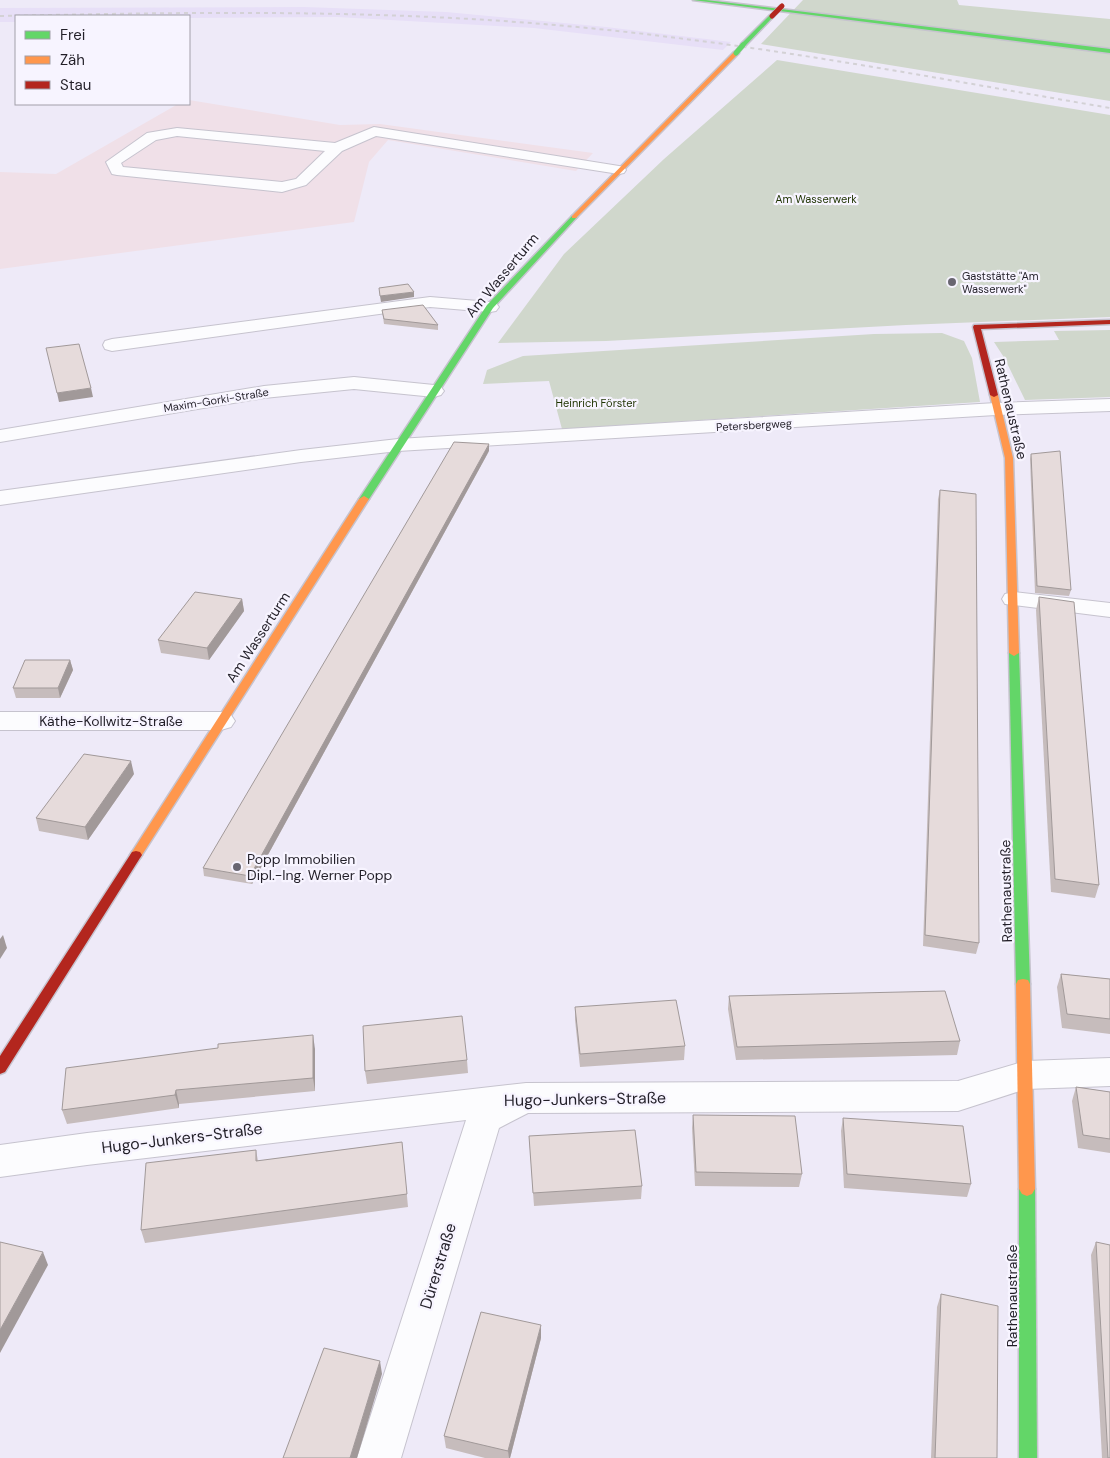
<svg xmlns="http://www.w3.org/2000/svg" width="1110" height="1458" font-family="'DM Sans',sans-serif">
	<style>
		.commercial { fill: #f0e0e8 }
		.built { fill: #e7dff7 }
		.green { fill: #d0d7cc }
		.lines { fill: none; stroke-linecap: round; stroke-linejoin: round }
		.street-casing { stroke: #c6c3ce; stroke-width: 2 }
		.fast-casing { stroke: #c6c3ce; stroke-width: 3 }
		.slow-casing { stroke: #c6c3ce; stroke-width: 3 }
		.jam-casing { stroke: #c6c3ce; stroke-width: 3 }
		.street { fill: #fcfcfe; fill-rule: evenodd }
		.fast { fill: #63d668; fill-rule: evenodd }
		.slow { fill: #ff974d; fill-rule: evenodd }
		.jam { fill: #b3261e; fill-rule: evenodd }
		.rail { stroke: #d3d1d5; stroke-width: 2; stroke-dasharray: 4 4; stroke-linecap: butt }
		.fast-bridge-casing { stroke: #c6c3ce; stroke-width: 6; stroke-linecap: butt }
		.jam-bridge-casing { stroke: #c6c3ce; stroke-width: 6; stroke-linecap: butt }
		.fast-bridge { stroke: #63d668; stroke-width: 5 }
		.jam-bridge { stroke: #b3261e; stroke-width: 5 }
		.wall { fill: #c6bcbc }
		.shaded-wall { fill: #a19999 }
		.building { fill: #e6dbdb; stroke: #a19999 }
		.poi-dot { fill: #696671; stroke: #f7f4ff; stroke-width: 2 }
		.labels { text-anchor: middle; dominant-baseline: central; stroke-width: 4.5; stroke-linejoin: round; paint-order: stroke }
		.far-park-label { font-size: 11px; fill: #1e3300; stroke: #f7f4ff }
		.far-poi-label { font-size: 11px; fill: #221f28; stroke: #f7f4ff; text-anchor: start }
		.far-street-label { font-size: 11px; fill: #221f28; stroke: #f7f4ff }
		.street-label { font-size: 14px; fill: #221f28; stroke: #f7f4ff }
		.poi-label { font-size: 14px; fill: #221f28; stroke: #f7f4ff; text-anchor: start }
		.near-street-label { font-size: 16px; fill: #221f28; stroke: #f7f4ff }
	</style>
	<rect width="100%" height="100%" fill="#eeeaf8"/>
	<path class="commercial" d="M189 100 340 125 380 124 593 153 576 171 388 140 369 162 354 222 0 269V172L56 174 178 104H189Z"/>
	<path class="built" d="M304 7 446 12 606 27 731 42 723 50 534 28 337 17 189 18V16H16V22H0V8Z"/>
	<g class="green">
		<path d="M803 0H957L959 5 1110 19V101L761 44Z"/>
		<path d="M777 60 1110 115V317L906 325 606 341 498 343 564 254 664 159Z"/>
		<path d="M1110 330V397L1025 400 1005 359 994 342 1059 340 1054 331Z"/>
		<path d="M942 333 964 341 972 358 980 402 562 429 549 381 483 384 487 370 523 356 874 334Z"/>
	</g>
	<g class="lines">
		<defs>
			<g id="street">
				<path d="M374 127 619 166 624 167 626 170 624 173 619 174 376 136 342 151 306 185 282 192 117 175 112 174 106 162 147 133 177 128 335 143ZM177 136 325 151 296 179 282 182 123 167 121 163 156 140Z"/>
				<path d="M430 297 490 302 496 303 499 307 496 311 490 312 430 307 112 351 105 349 103 345 105 341 112 339Z"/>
				<path d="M354 377 434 385 441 387 444 391 441 395 434 397 354 389 264 398 0 442V430L264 386Z"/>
				<path d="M1110 399V411L996 415 398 451 301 462 0 505V491L301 450 398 439 996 403Z"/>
				<path d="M1014 592 1110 603V617L1005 604 1002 599 1005 594Z"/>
				<path d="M0 712H221L231 715 235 721 231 727 221 730H0Z"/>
				<path d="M1110 1058V1086L1026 1089 958 1111 528 1113 499 1128 401 1458H357L466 1120 87 1165 0 1177V1145L87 1133 526 1083 958 1081 1026 1061Z"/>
			</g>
			<g id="fast">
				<path d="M693 0H706L1110 49V53Z"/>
				<path d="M770 15 774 16 745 46H741V44Z"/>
				<path d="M572 216 577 217 493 308 369 499 367 501H361L359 499 487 305Z"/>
				<path d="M1014 650 1019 653 1030 984 1028 988 1023 989 1018 988 1016 984 1009 653Z"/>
				<path d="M1027 1182 1032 1184 1035 1189 1037 1458H1019V1189L1022 1184Z"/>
			</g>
			<g id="slow">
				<path d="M734 52 739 53 576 218H572V216Z"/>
				<path d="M991 393 998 395 1013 458 1019 653 1014 656 1009 653 1005 458 990 395Z"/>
				<path d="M364 496 369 499 140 858H132L130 855 132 852 359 499Z"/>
				<path d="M1023 979 1028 980 1030 984 1035 1189 1032 1194 1027 1196 1022 1194 1019 1189 1016 984 1018 980Z"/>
			</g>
			<g id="jam">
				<path d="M1110 320V324L981 329 998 395 994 397 990 395 973 327 974 325Z"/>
				<path d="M136 851 140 852 142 855 140 858 5 1072 0 1074V1056L132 852Z"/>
			</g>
		</defs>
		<use href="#street" class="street-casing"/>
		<use href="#fast" class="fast-casing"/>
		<use href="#slow" class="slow-casing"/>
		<use href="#jam" class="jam-casing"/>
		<use href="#street" class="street"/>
		<use href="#fast" class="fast"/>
		<use href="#slow" class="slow"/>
		<use href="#jam" class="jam"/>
		<path class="rail" d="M0 16C189 12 378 9 566 26 749 42 929 77 1110 108"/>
		<defs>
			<path id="fast-bridge" d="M736 53 743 45"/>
			<path id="jam-bridge" d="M772 16 782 6"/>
		</defs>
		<use href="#fast-bridge" class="fast-bridge-casing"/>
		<use href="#jam-bridge" class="jam-bridge-casing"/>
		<use href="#fast-bridge" class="fast-bridge"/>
		<use href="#jam-bridge" class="jam-bridge"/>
	</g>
	<g class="wall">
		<path d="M382 310 438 325V330L384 324Z"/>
		<path d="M489 451 252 884 204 876 203 868Z"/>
		<path d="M1031 454 1071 590 1069 596 1035 593 1030 459Z"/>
		<path d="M940 490 979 943 976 954 923 946 938 499Z"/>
		<path d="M1039 597 1099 885 1095 898 1051 892 1036 610Z"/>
		<path d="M242 599 244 611 209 660 161 653 158 640Z"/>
		<path d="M70 660 73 670 60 698H16L13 688Z"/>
		<path d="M134 774 88 840 39 831 36 818Z"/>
		<path d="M1061 974 1110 979V1034L1062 1028 1057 987Z"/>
		<path d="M729 996 960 1041 957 1055 736 1060 728 1009Z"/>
		<path d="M575 1007 685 1046 684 1060 580 1067 575 1020Z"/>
		<path d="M315 1049V1091L179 1104V1108L67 1124 62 1110Z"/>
		<path d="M467 1060 468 1073 367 1084 365 1071Z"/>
		<path d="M1076 1087 1110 1092V1153L1078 1148 1072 1101Z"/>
		<path d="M693 1115 802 1174 799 1187 695 1186 692 1128Z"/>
		<path d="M843 1118 971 1184 967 1197 844 1188 841 1131Z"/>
		<path d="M529 1136 642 1186 641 1199 534 1206Z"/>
		<path d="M402 1142 408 1207 145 1243 141 1230 256 1150 258 1161Z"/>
		<path d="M1096 1242 1110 1458H1102L1091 1255Z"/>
		<path d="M941 1294 997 1458H931L937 1307Z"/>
		<path d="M541 1338 510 1458H485L446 1448 444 1436Z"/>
	</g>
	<g class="shaded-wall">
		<path d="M414 292V297L381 302 380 296Z"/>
		<path d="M91 388 93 397 59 402 57 393Z"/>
		<path d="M489 444V451L252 884 250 876Z"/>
		<path d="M242 599 244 611 209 660 207 648Z"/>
		<path d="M70 660 73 670 60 698 58 688Z"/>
		<path d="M131 761 134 774 88 840 85 827Z"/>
		<path d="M3 935 7 948 0 959V939Z"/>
		<path d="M313 1035 315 1049V1091L313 1078Z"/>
		<path d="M176 1090 179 1104V1108L175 1095Z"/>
		<path d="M43 1252 48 1265 0 1353V1330Z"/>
		<path d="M541 1325V1338L510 1458H509L508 1451Z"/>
		<path d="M380 1361 382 1374 357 1458H350Z"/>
	</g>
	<g class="building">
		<path d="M408 284 414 292 380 296 379 288Z"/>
		<path d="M423 305 438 325 384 319 382 310Z"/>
		<path d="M79 344 91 388 57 393 46 348Z"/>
		<path d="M454 442 489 444 250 876 203 868Z"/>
		<path d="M1060 451 1071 590 1037 586 1031 454Z"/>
		<path d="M940 490 976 494 979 943 925 935Z"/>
		<path d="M195 592 242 599 207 648 158 640Z"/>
		<path d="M1039 597 1074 602 1099 885 1055 879Z"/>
		<path d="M25 660H70L58 688H13Z"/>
		<path d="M84 754 131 761 85 827 36 818Z"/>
		<path d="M1061 974 1110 979V1019L1067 1014Z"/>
		<path d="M945 991 960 1041 737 1047 729 996Z"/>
		<path d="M676 1000 685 1046 580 1054 575 1007Z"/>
		<path d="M462 1016 467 1060 365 1071 363 1026Z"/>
		<path d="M313 1035V1078L176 1090 175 1095 62 1110 66 1068 218 1048V1044Z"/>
		<path d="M1076 1087 1110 1092V1139L1083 1135Z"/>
		<path d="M693 1115 795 1116 802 1174 696 1172Z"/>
		<path d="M843 1118 963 1126 971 1184 847 1174Z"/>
		<path d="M635 1130 642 1186 533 1193 529 1136Z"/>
		<path d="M402 1142 407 1194 141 1230 146 1163 256 1150V1161Z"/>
		<path d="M0 1242 43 1252 0 1330Z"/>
		<path d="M1096 1242 1110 1245V1458H1108Z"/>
		<path d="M941 1294 998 1306 997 1458H935Z"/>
		<path d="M481 1312 541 1325 508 1451 444 1436Z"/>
		<path d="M324 1348 380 1361 350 1458H283Z"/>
	</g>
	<g class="poi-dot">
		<circle cx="952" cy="282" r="5"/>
		<circle cx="237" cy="867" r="5"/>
	</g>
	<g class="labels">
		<g class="far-park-label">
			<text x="816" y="199">Am Wasserwerk</text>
			<text x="596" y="403">Heinrich Förster</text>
		</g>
		<g class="far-poi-label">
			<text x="962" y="276">Gaststätte "Am<tspan x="962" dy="13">Wasserwerk"</tspan></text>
		</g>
		<g class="far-street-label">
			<text transform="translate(216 400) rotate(-9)">Maxim-Gorki-Straße</text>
			<text transform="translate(754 425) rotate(-3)">Petersbergweg</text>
		</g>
		<g class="street-label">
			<text transform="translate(502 275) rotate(-50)">Am Wasserturm</text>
			<text transform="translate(1011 409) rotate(77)">Rathenaustraße</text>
			<text transform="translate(258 637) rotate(-57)">Am Wasserturm</text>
			<text x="111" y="721">Käthe-Kollwitz-Straße</text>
			<text transform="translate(1006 891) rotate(-91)">Rathenaustraße</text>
			<text transform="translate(1012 1296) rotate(-90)">Rathenaustraße</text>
		</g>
		<g class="poi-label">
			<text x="247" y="859">Popp Immobilien<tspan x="247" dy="16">Dipl.-Ing. Werner Popp</tspan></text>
		</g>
		<g class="near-street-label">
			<text transform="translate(585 1099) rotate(-1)">Hugo-Junkers-Straße</text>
			<text transform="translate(182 1138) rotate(-7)">Hugo-Junkers-Straße</text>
			<text transform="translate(438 1266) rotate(-73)">Dürerstraße</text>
		</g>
	</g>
	<rect x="15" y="15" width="175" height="90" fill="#f7f4ff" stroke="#a29fa9"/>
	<rect x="25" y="31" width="25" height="8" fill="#63d668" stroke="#a29fa9"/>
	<text x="60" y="40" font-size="15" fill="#221f28">Frei</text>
	<rect x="25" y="56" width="25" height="8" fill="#ff974d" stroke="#a29fa9"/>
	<text x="60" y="65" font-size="15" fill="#221f28">Zäh</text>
	<rect x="25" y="81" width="25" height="8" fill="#b3261e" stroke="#a29fa9"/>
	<text x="60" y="90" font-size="15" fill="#221f28">Stau</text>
</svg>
